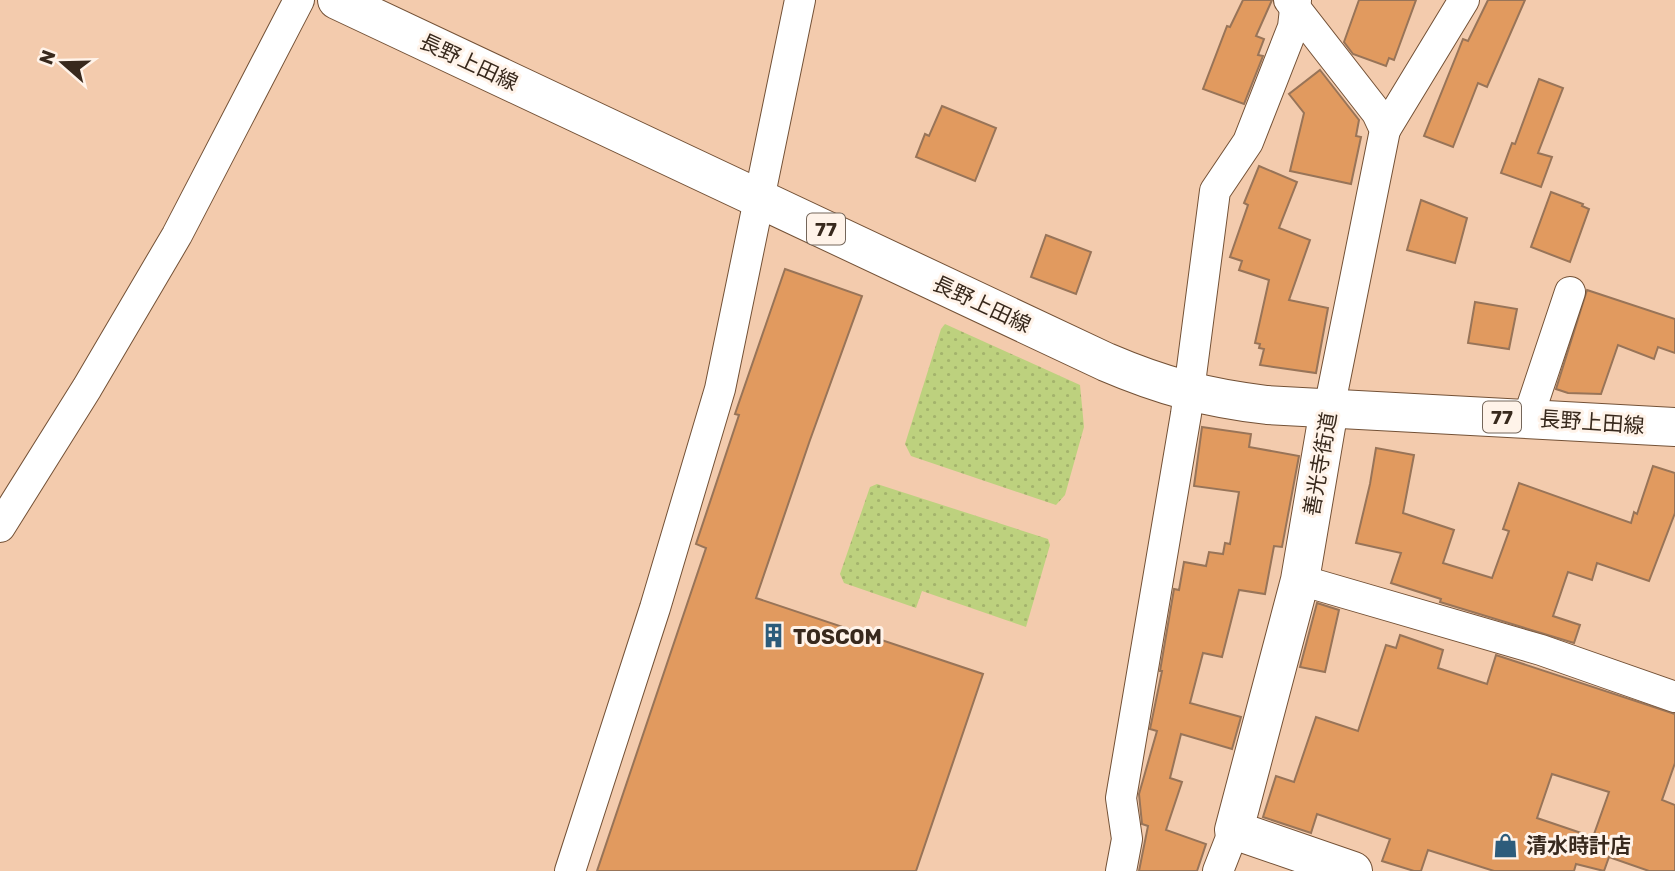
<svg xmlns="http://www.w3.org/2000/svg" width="1675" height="871" font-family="Rubik,'Noto Sans JP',sans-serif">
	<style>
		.grass { fill: url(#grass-dots) }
		.building { fill: #e19a5f; stroke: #987458; stroke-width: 2; fill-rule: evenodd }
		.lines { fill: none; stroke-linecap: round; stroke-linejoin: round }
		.street-casing { stroke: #735136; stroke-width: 32 }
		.secondary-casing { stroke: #735136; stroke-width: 40 }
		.primary-casing { stroke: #735136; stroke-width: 40 }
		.street { stroke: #fff; stroke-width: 30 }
		.secondary { stroke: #fff; stroke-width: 38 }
		.primary { stroke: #fff; stroke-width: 38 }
		.labels { text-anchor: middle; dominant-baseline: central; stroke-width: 6; stroke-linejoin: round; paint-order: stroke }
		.shield { fill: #fff3e9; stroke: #74665a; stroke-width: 2 }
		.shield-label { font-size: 19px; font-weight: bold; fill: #38291d }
		.street-label { font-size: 21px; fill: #38291d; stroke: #fff3e9 }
		.poi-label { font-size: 21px; font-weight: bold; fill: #38291d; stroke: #fff3e9; text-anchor: start }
	</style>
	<defs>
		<pattern id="grass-dots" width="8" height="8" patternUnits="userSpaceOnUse" patternTransform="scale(1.75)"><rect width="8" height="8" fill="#bdd17e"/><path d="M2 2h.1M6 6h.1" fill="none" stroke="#a3b36c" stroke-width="1.8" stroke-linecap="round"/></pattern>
	</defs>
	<rect width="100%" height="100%" fill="#f3cbad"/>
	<g class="grass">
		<path d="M945 324 1080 385 1084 427 1065 495 1056 505 911 456 905 444 941 329Z"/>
		<path d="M877 484 1048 539 1050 545 1026 627 922 591 916 608 844 583 840 574 870 487Z"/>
	</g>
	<g class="building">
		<path d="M1243 0H1272L1256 36 1264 39 1258 55 1263 56 1244 104 1203 89 1227 26 1230 27Z"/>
		<path d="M1359 0H1416L1394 60 1389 58 1386 66 1353 54 1344 42Z"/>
		<path d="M1488 0H1525L1487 87 1478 83 1453 147 1424 136 1463 39 1468 41Z"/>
		<path d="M1320 70 1359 120 1356 136 1361 137 1351 184 1290 171 1304 113 1289 94Z"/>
		<path d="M1539 79 1563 88 1538 153 1552 157 1541 187 1501 173 1512 143 1515 144Z"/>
		<path d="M942 106 996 128 975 181 916 157 925 134 929 136Z"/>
		<path d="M1259 166 1297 182 1279 228 1310 240 1289 300 1328 308 1316 373 1260 365 1264 349 1259 348 1260 344 1255 343 1269 280 1239 270 1242 261 1230 257 1248 205 1244 203Z"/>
		<path d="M1551 192 1583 204 1582 206 1589 209 1570 262 1531 247Z"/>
		<path d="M1421 200 1467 218 1455 263 1407 250Z"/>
		<path d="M1046 235 1091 252 1076 294 1031 277Z"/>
		<path d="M785 269 862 296 810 440 756 598 983 674 916 871H597L706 548 696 544 739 415 735 414Z"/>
		<path d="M1587 290 1675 319V353L1658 347 1654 359 1618 345 1601 394 1568 393 1556 389Z"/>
		<path d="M1475 302 1517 309 1509 349 1468 343Z"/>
		<path d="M1202 427 1251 434 1249 447 1299 456 1282 547 1274 546 1265 594 1239 590 1222 657 1203 653 1190 703 1241 717 1232 749 1181 734 1170 778 1182 782 1166 830 1206 844 1197 871H1139L1148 826 1142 824 1139 794 1157 731 1150 729 1162 671H1160L1174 589 1179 590 1184 562 1206 566 1209 552 1223 554 1225 543 1230 544 1239 492 1194 486Z"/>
		<path d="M1376 448 1414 455 1403 513 1454 530 1443 563 1492 578 1509 531 1503 529 1519 483 1631 523 1634 512 1637 514 1653 466 1675 473V513L1649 581 1597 563 1592 580 1568 572 1553 616 1580 625 1574 643 1440 602 1441 599 1391 583 1401 553 1356 543 1370 484Z"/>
		<path d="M1317 603 1339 610 1325 672 1300 667Z"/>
		<path d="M1400 635 1443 650 1438 668 1487 684 1496 655 1675 714V763L1662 800 1675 805V871H1649L1609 857 1604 871 1576 864 1574 871H1494L1428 850 1421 871H1414L1382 861 1390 839 1317 814 1311 833 1263 817 1276 776 1294 782 1316 717 1358 731 1386 645 1396 648ZM1552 774 1609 792 1593 837 1537 818Z"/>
	</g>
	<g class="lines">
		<defs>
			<g id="street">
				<path d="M1289 0 1377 113 1385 130 1329 409"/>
				<path d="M1385 130 1464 0"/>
				<path d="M1528 418 1570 292"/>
				<path d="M0 527 87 388 177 235 299 0"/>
				<path d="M1300 580 1541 650 1675 697"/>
				<path d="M570 871 655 608 720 389 800 0"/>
				<path d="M1121 871 1127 839 1121 798 1186 414 1215 191 1248 142 1293 27 1296 0"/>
				<path d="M1218 871 1234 830"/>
			</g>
			<path id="secondary" d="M1329 409 1300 580 1234 830 1353 871"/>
			<path id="primary" d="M337 0 1106 362C1162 386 1207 398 1267 405L1675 427"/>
		</defs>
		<use href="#street" class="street-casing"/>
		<use href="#secondary" class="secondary-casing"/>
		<use href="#primary" class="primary-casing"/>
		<use href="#street" class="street"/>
		<use href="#secondary" class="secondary"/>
		<use href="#primary" class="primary"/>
	</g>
	<defs>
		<symbol id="building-bare" viewBox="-9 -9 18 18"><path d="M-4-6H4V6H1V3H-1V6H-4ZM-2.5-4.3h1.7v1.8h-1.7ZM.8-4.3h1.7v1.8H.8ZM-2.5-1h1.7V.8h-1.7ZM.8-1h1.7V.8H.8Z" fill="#2d5c7b" stroke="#fff3e9" stroke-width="2.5" paint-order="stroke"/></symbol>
		<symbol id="shop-bare" viewBox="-9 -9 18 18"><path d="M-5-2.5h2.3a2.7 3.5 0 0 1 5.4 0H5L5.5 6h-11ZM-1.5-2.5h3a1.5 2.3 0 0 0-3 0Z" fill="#2d5c7b" stroke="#fff3e9" stroke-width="2.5" paint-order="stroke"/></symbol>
	</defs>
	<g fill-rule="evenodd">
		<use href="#building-bare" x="756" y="618" width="35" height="35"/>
		<use href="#shop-bare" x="1488" y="828" width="35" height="35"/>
	</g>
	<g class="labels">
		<g class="shield">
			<rect x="807" y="213.5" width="38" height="31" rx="5"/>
			<rect x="1483" y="401.5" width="38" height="31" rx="5"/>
		</g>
		<g class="shield-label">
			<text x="826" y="229">77</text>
			<text x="1502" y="417">77</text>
		</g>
		<g class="street-label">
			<text transform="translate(469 62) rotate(25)">長野上田線</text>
			<text transform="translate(982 304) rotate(25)">長野上田線</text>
			<text transform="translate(1592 422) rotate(4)">長野上田線</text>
			<text transform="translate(1320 464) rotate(-80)">善光寺街道</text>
		</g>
		<g class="poi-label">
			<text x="793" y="636">TOSCOM</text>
			<text x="1526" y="845">清水時計店</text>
		</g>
	</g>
	<g transform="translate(63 63) rotate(290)" stroke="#fff3e9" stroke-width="5" paint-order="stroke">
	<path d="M0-5L12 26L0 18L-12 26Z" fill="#38291d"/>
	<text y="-10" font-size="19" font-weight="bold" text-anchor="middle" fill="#38291d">N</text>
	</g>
</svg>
